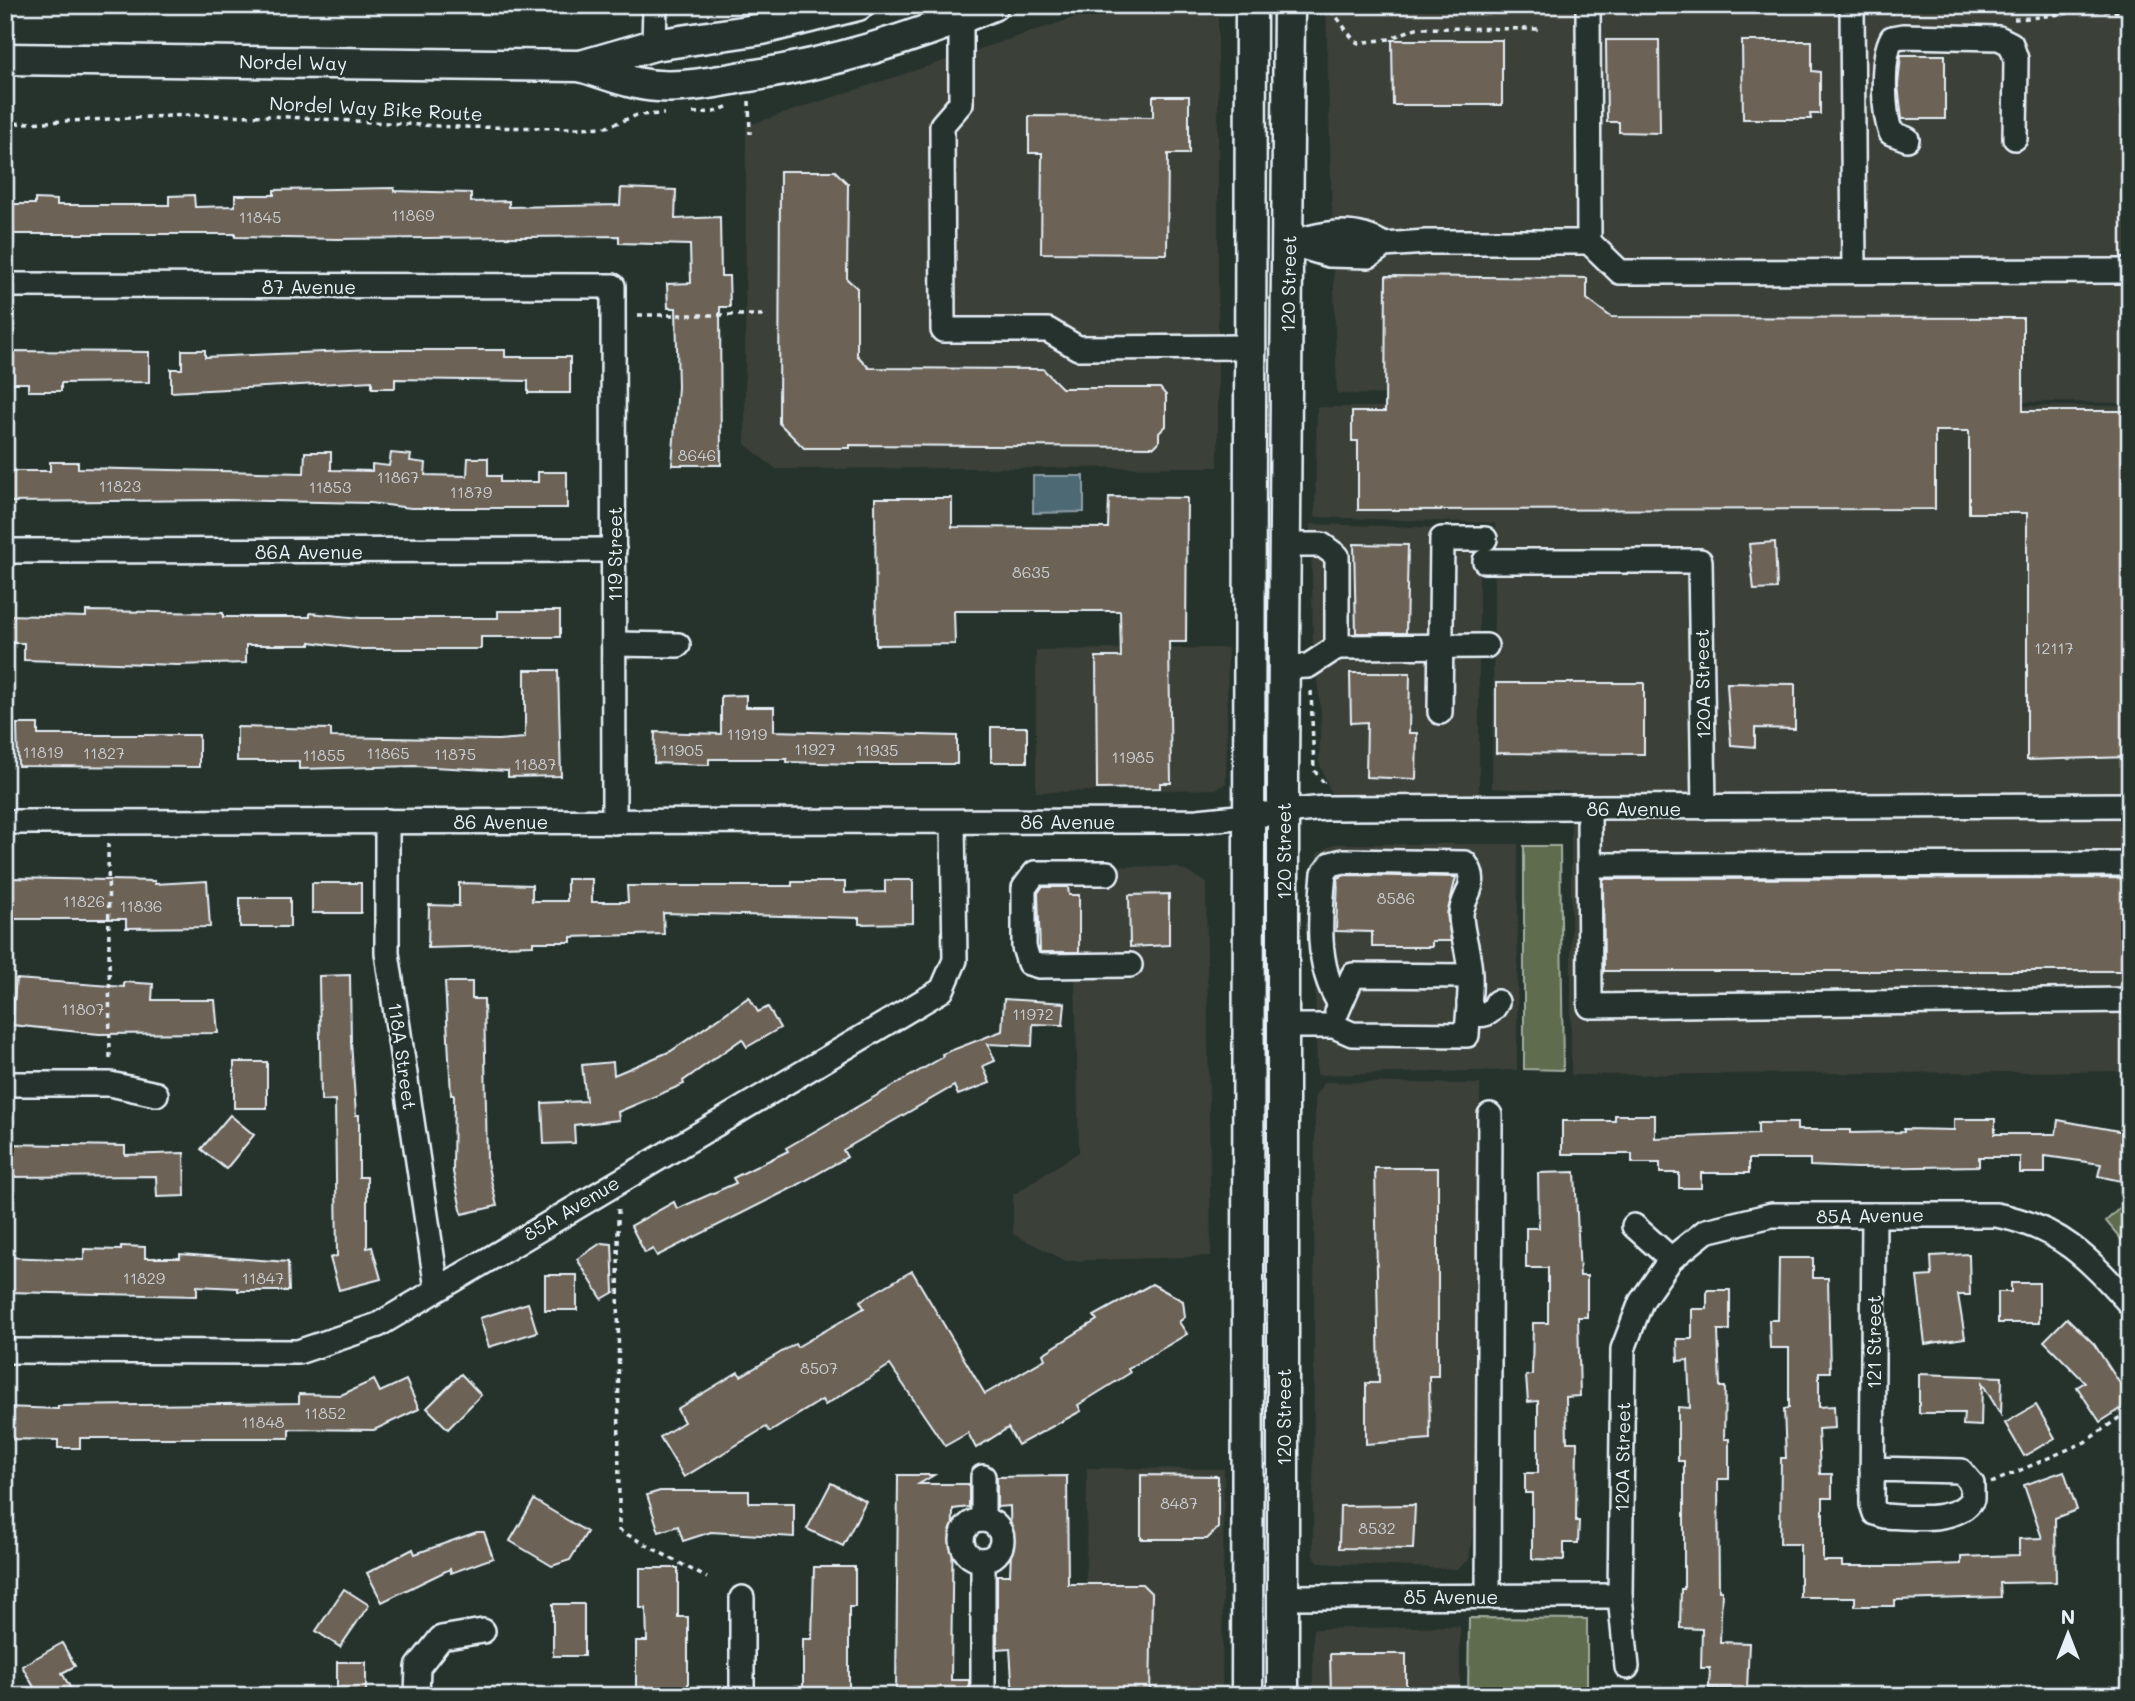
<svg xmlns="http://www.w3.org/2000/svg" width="2135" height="1701" font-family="Mali,sans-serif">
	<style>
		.built { fill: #3b4139 }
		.green { fill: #5f6c4d; stroke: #a4aea2; stroke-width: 2 }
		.water { fill: #4e6973; stroke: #8c9fa8; stroke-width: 2 }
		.building { fill: #6c6256; stroke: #e8f1f8; stroke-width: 2 }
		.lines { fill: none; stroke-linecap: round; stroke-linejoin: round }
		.minor-casing { stroke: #e8f1f8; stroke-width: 28 }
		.major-casing { stroke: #e8f1f8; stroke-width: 35 }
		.path { stroke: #e8f1f8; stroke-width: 3.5; stroke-dasharray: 5 5; stroke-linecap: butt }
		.minor { stroke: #26332d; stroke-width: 23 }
		.major { stroke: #26332d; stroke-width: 30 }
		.labels { text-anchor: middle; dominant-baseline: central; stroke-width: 5; stroke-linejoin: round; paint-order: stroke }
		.number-label { font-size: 16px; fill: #c9cdd0 }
		.street-label { font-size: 19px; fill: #e8f1f8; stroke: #26332d }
	</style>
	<rect width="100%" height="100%" fill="#26332d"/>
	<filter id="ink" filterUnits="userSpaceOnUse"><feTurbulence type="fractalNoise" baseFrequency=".0143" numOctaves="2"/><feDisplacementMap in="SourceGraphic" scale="14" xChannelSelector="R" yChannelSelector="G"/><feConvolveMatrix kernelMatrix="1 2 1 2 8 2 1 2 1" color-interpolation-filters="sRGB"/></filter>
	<g filter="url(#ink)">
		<g class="built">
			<path d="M617 5H683L617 14Z"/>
			<path d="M1113 5H1218V467L776 469 745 444 746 126Z"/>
			<path d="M1326 5H2130V403L1337 394Z"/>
			<path d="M2130 406V1071L1571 1075V792L1492 788 1495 523 1315 517 1317 407Z"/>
			<path d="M1311 524 1479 529V795L1332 796 1319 762 1321 712 1313 647Z"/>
			<path d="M1228 648 1226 783 1216 789 1036 792V650Z"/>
			<path d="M1334 844H1518L1517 1070 1317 1075 1313 882 1317 854Z"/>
			<path d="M1033 865 1177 867 1206 882 1211 1256 1066 1261 1013 1234V1195L1079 1152 1075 973 1026 970 1011 940 1018 891Z"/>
			<path d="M1325 1082 1480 1084 1478 1497 1469 1560 1457 1569 1320 1563 1313 1556 1315 1095Z"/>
			<path d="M1087 1468 1224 1469 1222 1696H1085Z"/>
			<path d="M1460 1626V1696H1313V1629Z"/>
		</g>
		<g class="green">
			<path d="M1524 846H1560L1563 1070 1524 1069Z"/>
			<path d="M2130 1198V1250L2106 1221Z"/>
			<path d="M1469 1618 1587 1619V1696H1468Z"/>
		</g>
		<path class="water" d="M1033 476H1084V512L1033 513Z"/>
		<g class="building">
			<path d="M1392 40H1502V105H1393Z"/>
			<path d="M1606 40H1659L1660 133 1619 132V122H1607Z"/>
			<path d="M1742 41H1812V71L1820 72V114H1810L1811 119H1743Z"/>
			<path d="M1901 55H1945V119H1902L1898 85Z"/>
			<path d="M1153 96H1189V154H1168L1167 254 1041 253 1042 153H1029V116L1153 117Z"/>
			<path d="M780 171H835L848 184 847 279 857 288V355L869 368 1043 369 1062 388H1160L1166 395V426L1159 433V442L1154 447 850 445V448H804L779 423Z"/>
			<path d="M394 188V191L471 193V202L509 201V207L620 205 621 188 676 190 675 219 720 217 721 276H729L730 307H720L721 465H672L678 387 676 308H668L667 284 691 283 690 245 619 243V236L338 239 235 237V234H5V204H35V199L57 200V205H169V196L194 195 195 207 235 206V195H274V190Z"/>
			<path d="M1386 276 1587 278V299L1611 317 2023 318V411H2130V757L2027 760V513H1969V431H1935V509L1358 510V441H1352V412H1385Z"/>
			<path d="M182 350H205V357L372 350H505V357H570V393H528V381L395 379V388H372V381L171 392V369H182Z"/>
			<path d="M5 351 149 352V382L61 383V391H28V383H5Z"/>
			<path d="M305 452H331V470L372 471V464L389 466 391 453 411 455 410 461 426 463 425 475 467 476 468 458H488V476H500V482H538V472H567V508H411L370 503 225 500 5 502V471H50V462H78V468L304 473Z"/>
			<path d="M1109 497 1187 498 1186 642H1169L1171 783H1160V788L1097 789 1096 657H1121L1120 611H954L955 644 876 645 875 498H952V527L1108 528Z"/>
			<path d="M1775 542 1777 589 1754 590 1749 544Z"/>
			<path d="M1354 544 1408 545 1406 633H1356Z"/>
			<path d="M86 611 223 613V617H310V613L361 618H498V611H560V637H481V649H361L310 642V645H246V663L177 665 24 660V643H5V615L86 617Z"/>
			<path d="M525 670H558L561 776 508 777V771L414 766 299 769V761H237V727L331 729V737L498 740 525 738Z"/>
			<path d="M1350 673H1410L1409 733H1417L1416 779 1366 777 1367 722 1351 723Z"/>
			<path d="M1496 683H1644V754L1496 753Z"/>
			<path d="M1727 683 1795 684V729L1755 728V747L1731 745Z"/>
			<path d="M746 695V707H774V731L957 736V764H852L787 762V759H709V765L654 763 655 732 721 734V696Z"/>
			<path d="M17 724H38V735H199V767L18 766Z"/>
			<rect x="991" y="727" width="36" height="35"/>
			<path d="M1345 875 1456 877 1447 914 1451 941H1432V947H1372V932L1336 931 1338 878Z"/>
			<path d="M11 878 155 881V884L207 881 210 927 126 928V919H11Z"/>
			<path d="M2130 878V971H1604L1603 879Z"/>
			<path d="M567 879H592V902H628L627 886H792V882H845V893L885 892V880H913V923L859 924V918L663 913 664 934 571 937V942H533V945L428 948 429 905 459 906V883L532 885V901H567Z"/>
			<rect x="312" y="883" width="49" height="30"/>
			<path d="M1042 887H1068L1069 895H1079V952H1040L1038 893Z"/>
			<path d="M1169 894V945L1130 947 1129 895Z"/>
			<rect x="240" y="898" width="50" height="29"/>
			<path d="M350 975 351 1042 356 1115H359V1177H367V1248L372 1247 381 1279 339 1290 330 1258 337 1256 335 1100 321 1101 319 976Z"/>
			<path d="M16 979 124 987V982L153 984 152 1000H215L218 1033 99 1034 12 1025Z"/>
			<path d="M445 982H472V999H484L487 1163 497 1206 462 1214 453 1172 454 1095H451Z"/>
			<path d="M749 997 758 1012 768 1007 780 1028 747 1047 742 1039 683 1081 684 1084 618 1112 619 1120 574 1125 575 1143 544 1144 542 1103 586 1101 582 1065 613 1062 614 1075 671 1051Z"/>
			<path d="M1004 999 1065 1003 1063 1025 1033 1024 1032 1046 988 1044 995 1061 983 1066 990 1083 958 1095 954 1086 843 1150 847 1157 794 1187 657 1256 653 1249 645 1253 631 1226 674 1202 677 1209 736 1183 733 1178 788 1151 786 1148 943 1057 942 1054 1002 1031Z"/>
			<rect x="234" y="1062" width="33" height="46"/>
			<path d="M230 1115 254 1135 226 1169 201 1149Z"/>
			<path d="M1615 1115H1655V1138L1758 1134V1123H1797V1130H1850V1133L1904 1132V1129L1954 1130V1119H1995V1134H2056L2058 1120 2130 1133V1183L2098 1176 2101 1164 2045 1156V1173H2020V1157H1979V1166L1857 1168 1810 1166V1159H1749V1173H1701V1188H1679V1173H1660V1163H1632V1154H1562V1121H1615Z"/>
			<path d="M5 1144 125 1146V1155L184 1153 185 1196 157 1197 156 1176 5 1177Z"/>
			<path d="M1375 1168H1438V1376H1429L1430 1439 1366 1444V1383H1379Z"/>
			<path d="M1575 1172 1580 1276H1587V1317H1578L1580 1396 1566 1397 1567 1442H1577L1576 1521H1579L1578 1543H1564V1560L1532 1559V1493H1525V1473H1538V1401L1528 1402 1526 1376 1532 1375 1533 1323H1548V1268H1526V1228H1539L1538 1173Z"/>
			<path d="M601 1243 612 1244 614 1292 602 1299 577 1259Z"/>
			<path d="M121 1246 145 1247V1258H180V1254L288 1262 289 1291H238V1288L197 1286V1296L5 1292V1257L84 1260V1249L121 1250Z"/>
			<path d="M1969 1254 1970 1295H1958L1965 1338 1925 1344 1917 1277 1932 1276 1931 1256Z"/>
			<path d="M1779 1258H1813V1278H1828L1830 1372H1819V1407L1834 1406 1835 1428 1818 1429 1820 1474H1832V1498H1823V1561H1842V1566H1909L1961 1564V1557L2019 1555V1539L2042 1538 2024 1485 2064 1471 2077 1510 2055 1518 2056 1582 2000 1583 2001 1597 1895 1600V1606H1855V1597H1800V1544H1780L1781 1458H1786L1784 1409 1789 1408V1348H1770L1769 1320H1778Z"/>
			<path d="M912 1271 985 1394 1045 1359 1043 1354 1097 1320 1094 1316 1152 1284 1183 1301 1185 1317 1179 1322 1187 1334 1128 1369 1130 1373 1078 1405 1081 1411 1018 1445 1008 1428 976 1448 968 1433 945 1446 890 1365 825 1405 822 1400 770 1432 766 1427 684 1477 660 1437 684 1422 677 1409 738 1372 741 1376 795 1344 797 1347 864 1308 860 1301Z"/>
			<rect x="545" y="1275" width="32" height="35"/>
			<path d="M2011 1283H2039V1323H1998V1292H2011Z"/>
			<path d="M1707 1290H1730V1330H1718L1720 1387H1725L1724 1439H1729V1479H1718L1719 1591H1722L1720 1642 1749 1643 1747 1690 1709 1688 1710 1668H1701L1702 1629 1680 1628 1681 1589H1684V1461H1678V1407L1690 1408 1688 1360 1678 1361 1677 1339H1692V1309H1707Z"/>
			<path d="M528 1303 537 1332 489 1347 480 1318Z"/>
			<path d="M2067 1318 2094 1344 2130 1399V1403L2100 1422 2077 1387 2085 1382 2044 1341Z"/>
			<path d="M461 1374 481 1395 448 1429 427 1408Z"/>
			<path d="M1919 1374 2002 1377 2001 1415 1982 1383 1981 1426 1963 1425 1964 1413H1919Z"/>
			<path d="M374 1380 380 1392 406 1380 419 1409 374 1430 289 1429V1438H80V1448H58V1440L5 1439V1407L58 1409V1406L299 1403V1394L341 1395Z"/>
			<path d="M2036 1405 2055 1438 2024 1456 2005 1423Z"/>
			<path d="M898 1475H934L919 1484H969V1507L953 1509 951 1680H969V1696H896Z"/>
			<path d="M1141 1475 1218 1476V1528L1207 1539H1141Z"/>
			<path d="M1067 1476 1068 1584H1142L1152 1594 1150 1696H1013L1010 1648 997 1649V1575H1010L1011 1550 1010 1506 997 1507V1477Z"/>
			<path d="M831 1483 866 1501 843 1546 807 1529Z"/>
			<path d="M660 1491H749V1503H794V1537L711 1532 683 1541 678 1526 659 1532 647 1495Z"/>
			<path d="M534 1500 587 1532 570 1560 552 1566 510 1541Z"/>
			<path d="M1415 1505 1413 1549 1339 1548 1340 1506Z"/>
			<path d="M477 1532H484L493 1558 451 1573 450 1569 382 1602 367 1573 413 1549 415 1554Z"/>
			<path d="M814 1567H855V1607H849V1696H803V1639H812Z"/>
			<path d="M640 1568H678V1617H688V1696H636V1641H647L646 1608H640Z"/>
			<path d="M344 1589 369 1605 340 1647 316 1631Z"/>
			<rect x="553" y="1604" width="31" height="52"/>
			<path d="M62 1643 75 1666 62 1673 75 1696H39L22 1666Z"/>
			<path d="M1330 1654H1406V1696H1331Z"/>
			<rect x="337" y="1662" width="29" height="34"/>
		</g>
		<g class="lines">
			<defs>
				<g id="minor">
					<path d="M1588 5 1589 242"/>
					<path d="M1852 5 1854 271"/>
					<path d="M961 19V103L942 125 943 330H1048L1078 348 1249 347"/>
					<path d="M654 45 655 5"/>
					<path d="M1907 139 1891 133C1883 112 1881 58 1892 38L1903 36 1999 38 2011 44 2016 59 2015 138"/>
					<path d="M1289 243 1329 255 1369 256 1384 245 1426 242H1589L1620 272 2130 271"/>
					<path d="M1289 243C1322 234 1353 225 1384 245"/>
					<path d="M5 285 613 286 614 822"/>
					<path d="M5 551 614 550"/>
					<path d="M1485 561H1700L1704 807"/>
					<path d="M614 644 678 645"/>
					<path d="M1337 647 1486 646"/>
					<path d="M1284 667 1308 666 1337 647V556L1322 545H1284"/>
					<path d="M1440 712 1442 539H1485"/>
					<path d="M1589 808 1590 1006 2130 1000"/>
					<path d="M387 821V953L437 1289"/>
					<path d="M5 822 1198 821 1324 808 2130 805"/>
					<path d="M1590 865 2130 864"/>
					<path d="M1107 873H1035L1024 888V947L1029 963 1039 966 1130 965"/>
					<path d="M1469 1003 1476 1014C1487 1016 1493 1011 1497 1002"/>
					<path d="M1337 1012 1353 975 1469 976"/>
					<path d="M1283 1026H1334L1352 1034 1467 1035C1468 1011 1473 982 1468 957 1466 942 1461 930 1461 914 1463 894 1481 884 1465 863L1343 861 1331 864 1324 873C1320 914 1315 966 1339 1002"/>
					<path d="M5 1084H110L156 1094"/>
					<path d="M1634 1226 1671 1259"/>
					<path d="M5 1351 298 1352 378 1325 942 990 955 960 953 822"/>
					<path d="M1872 1469 1961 1471 1972 1484V1499C1957 1524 1909 1517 1884 1516L1875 1513 1872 1504 1874 1215"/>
					<path d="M983 1477V1520"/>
					<circle cx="982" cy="1540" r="20"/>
					<path d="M983 1560V1696"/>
					<path d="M1488 1596 1490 1115"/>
					<path d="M1282 1597 1620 1596"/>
					<path d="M742 1598V1696"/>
					<path d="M1627 1667 1620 1596 1623 1349 1641 1302 1671 1259 1706 1231 1772 1215H1996C2060 1227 2088 1258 2130 1304"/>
					<path d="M417 1696 418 1667 441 1638 483 1631"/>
				</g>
				<g id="major">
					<path d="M5 59 580 66C605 73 633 85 658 86 686 88 715 82 743 77 830 64 912 39 993 5"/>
					<path d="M581 66 654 45 762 29 858 5"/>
					<path d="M1247 1696 1251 5"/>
					<path d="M1283 1696V775L1289 5"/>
				</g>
			</defs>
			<use href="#minor" class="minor-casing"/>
			<use href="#major" class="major-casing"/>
			<g class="path">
				<path d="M1322 5C1340 14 1343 31 1358 43L1389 39 1416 28 1541 29"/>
				<path d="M1781 5 1805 7"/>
				<path d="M1882 12 1894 13"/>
				<path d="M2014 19C2041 19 2103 4 2124 14"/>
				<path d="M749 101 750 134"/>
				<path d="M693 113 714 112 729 106"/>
				<path d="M5 124 192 115 271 116 454 127 576 128 607 127 637 115 664 114"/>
				<path d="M638 315H766"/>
				<path d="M1311 691 1314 770 1323 782V787"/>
				<path d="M108 843 110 1058"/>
				<path d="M618 1209 619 1530 707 1578"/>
				<path d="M1991 1483 2085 1442 2130 1410"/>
			</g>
			<use href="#minor" class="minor"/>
			<use href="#major" class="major"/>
		</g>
	</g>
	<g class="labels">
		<g class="number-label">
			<text x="413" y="214">11869</text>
			<text x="260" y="216">11845</text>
			<text x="697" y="454">8646</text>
			<text x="398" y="476">11867</text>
			<text x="120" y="485">11823</text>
			<text x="330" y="486">11853</text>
			<text x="471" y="491">11879</text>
			<text x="1031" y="571">8635</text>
			<text x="2054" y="647">12117</text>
			<text x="747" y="733">11919</text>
			<text x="815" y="748">11927</text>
			<text x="682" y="749">11905</text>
			<text x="877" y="749">11935</text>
			<text x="43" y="751">11819</text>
			<text x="104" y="752">11827</text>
			<text x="388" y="752">11865</text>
			<text x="455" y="753">11875</text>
			<text x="324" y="754">11855</text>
			<text x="1133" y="756">11985</text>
			<text x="535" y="763">11887</text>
			<text x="1396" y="897">8586</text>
			<text x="84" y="900">11826</text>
			<text x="141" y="905">11836</text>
			<text x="83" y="1008">11807</text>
			<text x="1033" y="1013">11972</text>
			<text x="144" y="1277">11829</text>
			<text x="263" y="1277">11847</text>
			<text x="819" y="1367">8507</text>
			<text x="325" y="1412">11852</text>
			<text x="263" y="1421">11848</text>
			<text x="1179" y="1502">8487</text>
			<text x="1377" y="1527">8532</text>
		</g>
		<g class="street-label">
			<text transform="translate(293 62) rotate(1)">Nordel Way</text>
			<text transform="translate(376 108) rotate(3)">Nordel Way Bike Route</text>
			<text transform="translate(1288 284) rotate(-89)">120 Street</text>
			<text x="309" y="286">87 Avenue</text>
			<text x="309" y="551">86A Avenue</text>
			<text transform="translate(614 554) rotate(-90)">119 Street</text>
			<text transform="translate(1702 684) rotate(-91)">120A Street</text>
			<text x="1634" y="808">86 Avenue</text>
			<text x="501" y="821">86 Avenue</text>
			<text x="1068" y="821">86 Avenue</text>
			<text transform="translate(1283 851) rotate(-90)">120 Street</text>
			<text transform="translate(403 1056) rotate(82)">118A Street</text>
			<text transform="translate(571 1208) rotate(-31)">85A Avenue</text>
			<text transform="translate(1870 1215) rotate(-1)">85A Avenue</text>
			<text transform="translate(1873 1342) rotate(-90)">121 Street</text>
			<text transform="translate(1283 1417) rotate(-90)">120 Street</text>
			<text transform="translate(1622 1457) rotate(-89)">120A Street</text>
			<text x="1451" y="1596">85 Avenue</text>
		</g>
	</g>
	<rect width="2135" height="1701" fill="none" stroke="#26332d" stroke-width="28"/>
	<rect x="14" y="14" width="2107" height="1673" fill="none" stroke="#e8f1f8" stroke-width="2.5" filter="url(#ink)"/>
	<g transform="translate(2068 1634)" stroke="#26332d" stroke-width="5" paint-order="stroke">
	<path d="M0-5L12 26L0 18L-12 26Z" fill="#e8f1f8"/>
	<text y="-10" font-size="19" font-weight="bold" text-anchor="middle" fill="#e8f1f8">N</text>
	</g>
</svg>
